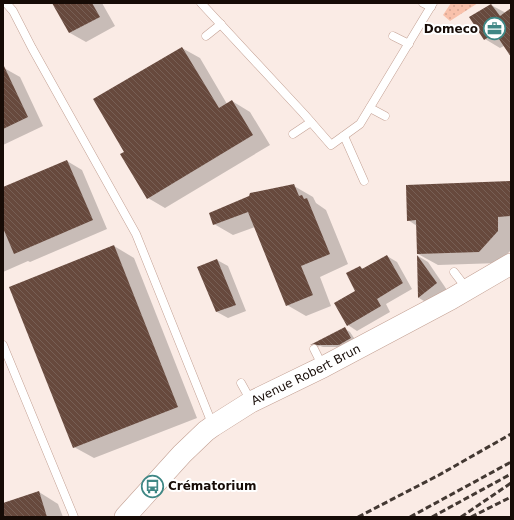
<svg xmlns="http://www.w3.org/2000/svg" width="514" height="520" font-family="'DejaVu Sans',sans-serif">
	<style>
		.grass { fill: url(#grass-dots) }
		.shadow { fill: #0003 }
		.building { fill: url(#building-back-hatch) }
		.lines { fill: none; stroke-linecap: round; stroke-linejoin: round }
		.service-casing { stroke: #c3a093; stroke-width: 9 }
		.tertiary-casing { stroke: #c3a093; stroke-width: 22 }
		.service { stroke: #fff; stroke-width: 8 }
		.tertiary { stroke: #fff; stroke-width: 21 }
		.rail { stroke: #433832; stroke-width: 3; stroke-dasharray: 6 3; stroke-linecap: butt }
		.labels { text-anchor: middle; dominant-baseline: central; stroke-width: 4; stroke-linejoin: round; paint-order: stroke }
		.poi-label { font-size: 12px; font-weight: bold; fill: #160b06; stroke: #fff; text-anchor: end }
		.street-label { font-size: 12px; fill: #160b06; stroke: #fff }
	</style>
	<defs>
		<pattern id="grass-dots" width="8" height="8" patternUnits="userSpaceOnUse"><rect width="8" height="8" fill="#f9c1ab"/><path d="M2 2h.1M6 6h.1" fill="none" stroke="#d5a492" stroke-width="1.8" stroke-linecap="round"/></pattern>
		<pattern id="building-back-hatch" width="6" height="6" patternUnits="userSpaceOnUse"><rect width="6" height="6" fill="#67493d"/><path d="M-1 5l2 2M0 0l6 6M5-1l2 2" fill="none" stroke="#775f55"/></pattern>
	</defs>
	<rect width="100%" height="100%" fill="#faebe5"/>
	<path class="grass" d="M451 3H478L450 21 443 15Z"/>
	<g class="shadow">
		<path d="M53 3H102L115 26 86 42 70 33Z"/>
		<path d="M491 5 506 13 511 11V55L504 46 500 48 485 39Z"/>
		<path d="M182 48 200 58 227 104 232 101 250 112 270 145 165 208 148 198 126 152Z"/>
		<path d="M3 68H4L20 77 43 126 3 145Z"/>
		<path d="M67 161 82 170 107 229 30 262 28 261 3 272V188Z"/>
		<path d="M511 182V250L499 263 438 265 418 254 417 226 408 220Z"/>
		<path d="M294 186 313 197 316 203 326 210 348 264 320 277 331 306 306 316 287 305 255 227 233 235 214 224Z"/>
		<path d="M114 246 134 258 197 418 94 458 74 447Z"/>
		<path d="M387 256 397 262 412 289 386 304 390 312 357 331 348 325 357 291 360 267 364 269Z"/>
		<path d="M418 256 428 262 447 290 429 304 419 298Z"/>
		<path d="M217 260 228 266 246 311 228 318 217 312 198 268Z"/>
		<path d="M345 329 350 332 356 341 345 347H323L320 346 317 347 313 345Z"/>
		<path d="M39 492 58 504 63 517H3V504Z"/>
	</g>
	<g class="building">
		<path d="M52 3H92L100 17 69 33Z"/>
		<path d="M491 4 500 16 511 8V57L495 33 484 40 469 17Z"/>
		<path d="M182 47 219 108 232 100 253 135 147 199 120 154 124 152 93 99Z"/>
		<path d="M3 64 28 117 3 129Z"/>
		<path d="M67 160 93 220 14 254 3 228V187Z"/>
		<path d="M511 181V216L498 217V231L479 252 417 254 416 220 407 221 406 185Z"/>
		<path d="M294 184 299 196 302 195 304 199 307 198 330 254 301 266 313 295 286 306 248 212 213 225 209 213 249 196 250 193Z"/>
		<path d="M114 245 178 407 73 448 9 287Z"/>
		<path d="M387 255 403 283 377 299 381 306 347 326 334 303 355 291 346 273 360 266 362 269Z"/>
		<path d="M417 255 437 283 418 298Z"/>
		<path d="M217 259 236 305 216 312 197 267Z"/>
		<path d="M345 327 351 338 339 345H317L314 344 310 345Z"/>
		<path d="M39 491 47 517H3V503Z"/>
	</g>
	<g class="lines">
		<defs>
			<g id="service">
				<path d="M6 3 13 11 32 48 136 234 213 426"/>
				<path d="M201 3 304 114 331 145 360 124 433 3"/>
				<path d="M423 3 431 7"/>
				<path d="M206 36 221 24"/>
				<path d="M393 36 409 44"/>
				<path d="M370 108 385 116"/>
				<path d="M293 134 311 122"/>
				<path d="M344 136 364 181"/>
				<path d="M454 272 467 289"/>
				<path d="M3 345 74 517"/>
				<path d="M314 349 323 367"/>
				<path d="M241 383 251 401"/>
			</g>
			<g id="tertiary">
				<path id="s1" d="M125 517 182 454 206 431 213 426 251 402 323 367 451 299 511 264"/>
			</g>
		</defs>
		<use href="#service" class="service-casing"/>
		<use href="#tertiary" class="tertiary-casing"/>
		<use href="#service" class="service"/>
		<use href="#tertiary" class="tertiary"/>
		<g class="rail">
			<path d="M358 517 439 475 511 434"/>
			<path d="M410 517 511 462"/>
			<path d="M432 517 511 474"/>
			<path d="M461 517 511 483"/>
			<path d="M471 517 511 497"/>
		</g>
	</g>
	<defs>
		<symbol id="office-ring" viewBox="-11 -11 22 22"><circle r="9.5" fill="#fff" stroke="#3f8785" stroke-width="1.5"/><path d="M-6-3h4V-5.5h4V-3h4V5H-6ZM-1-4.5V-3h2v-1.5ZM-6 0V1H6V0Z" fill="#3f8785"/></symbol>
		<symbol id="bus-ring" viewBox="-11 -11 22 22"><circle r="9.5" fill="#fff" stroke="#3f8785" stroke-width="1.5"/><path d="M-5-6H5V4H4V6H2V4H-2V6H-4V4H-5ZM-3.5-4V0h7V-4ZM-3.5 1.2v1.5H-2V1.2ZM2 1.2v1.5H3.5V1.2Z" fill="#3f8785"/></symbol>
	</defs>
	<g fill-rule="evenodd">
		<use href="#office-ring" x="482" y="16" width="25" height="25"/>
		<use href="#bus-ring" x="140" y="474" width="25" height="25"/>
	</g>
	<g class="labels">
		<g class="poi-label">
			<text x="478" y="29">Domeco</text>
			<text x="168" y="486" text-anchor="start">Crématorium</text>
		</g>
		<g class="street-label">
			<text stroke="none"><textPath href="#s1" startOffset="233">Avenue Robert Brun</textPath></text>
		</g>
	</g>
	<rect width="514" height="520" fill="none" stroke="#160b06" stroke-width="8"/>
</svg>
